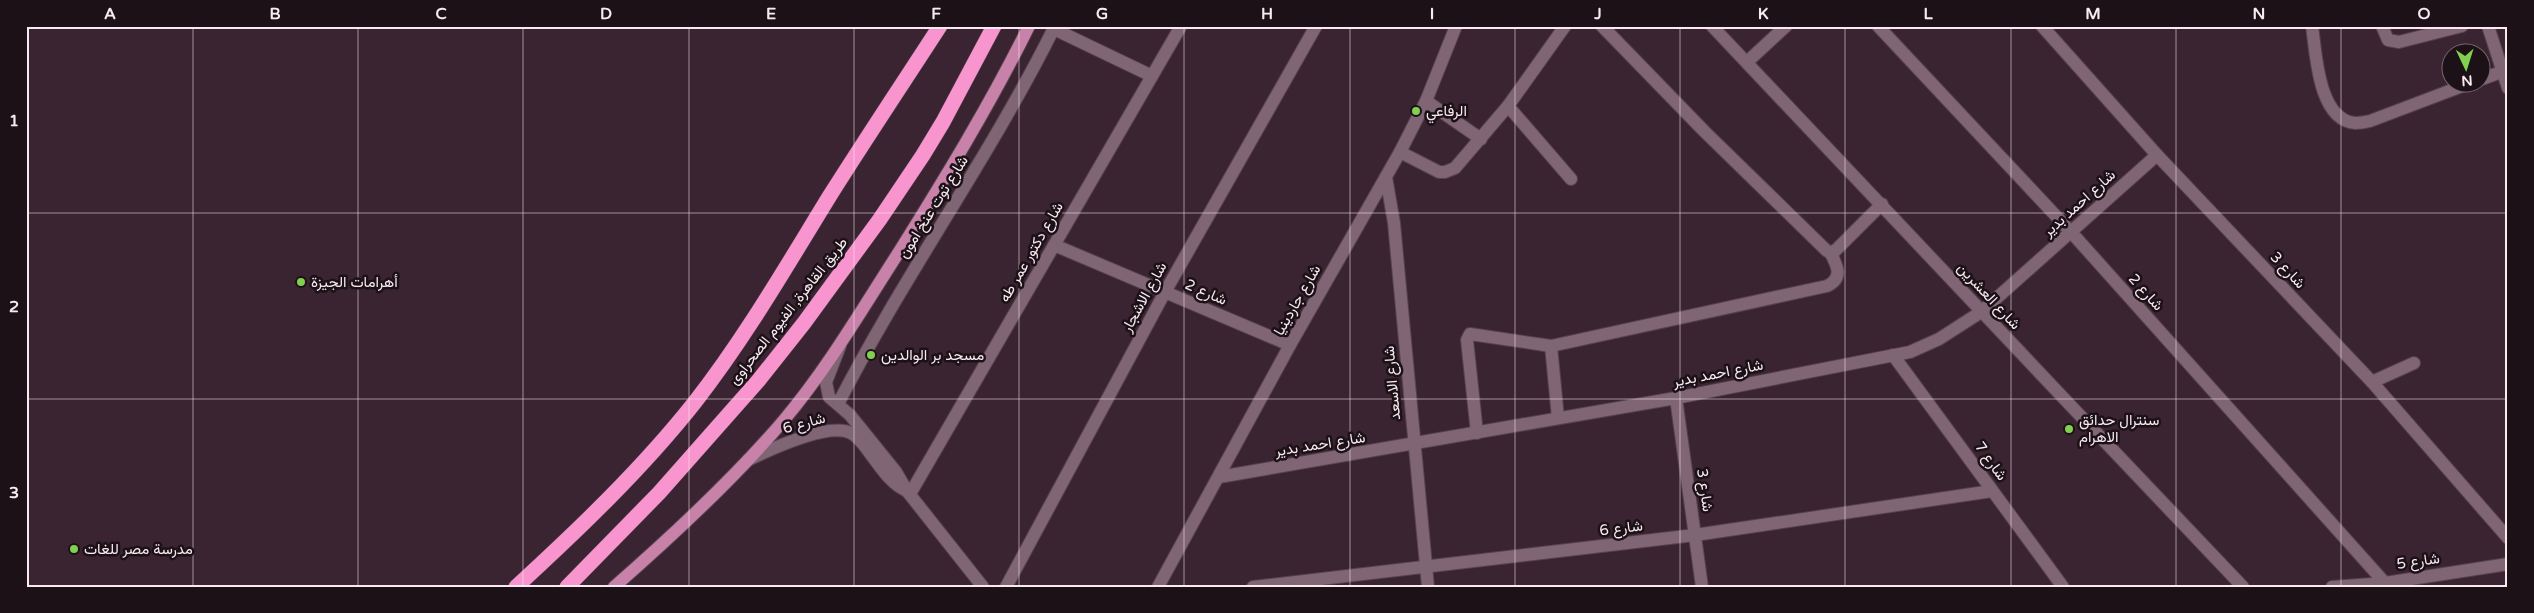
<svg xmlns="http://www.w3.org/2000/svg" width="2534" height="613" font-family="'Varela Round',Vazirmatn,sans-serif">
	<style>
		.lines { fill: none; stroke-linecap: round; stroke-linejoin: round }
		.minor-casing { stroke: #55424d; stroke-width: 14 }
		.major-casing { stroke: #55424d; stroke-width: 14 }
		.highway-casing { stroke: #55424d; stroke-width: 16 }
		.minor { stroke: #806574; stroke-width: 12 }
		.major { stroke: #c882aa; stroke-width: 12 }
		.highway { stroke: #f895ce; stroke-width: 15 }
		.grid { fill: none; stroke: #f9e9f1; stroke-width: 1; stroke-opacity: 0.55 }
		.poi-dot { fill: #82d04f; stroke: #1b1117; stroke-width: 2 }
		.labels { text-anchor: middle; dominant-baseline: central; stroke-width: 5; stroke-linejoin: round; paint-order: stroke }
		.poi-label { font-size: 15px; fill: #f9e9f1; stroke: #1b1117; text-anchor: start }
		.street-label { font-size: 15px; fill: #f9e9f1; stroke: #1b1117 }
		.neatline { fill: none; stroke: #f9e9f1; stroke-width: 2 }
		.grid-label { font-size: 16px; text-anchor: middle; font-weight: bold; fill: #f9e9f1 }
	</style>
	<rect width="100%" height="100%" fill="#3b2431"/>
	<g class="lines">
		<defs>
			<g id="minor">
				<path d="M1602 26 1704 131 1827 251 1834 252 1882 204"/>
				<path d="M1712 26C1890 213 2065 401 2243 587"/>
				<path d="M1878 26 2071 232 2385 583"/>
				<path d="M2042 26 2157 155 2372 382 2508 538"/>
				<path d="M2312 26C2316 53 2318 120 2355 123 2360 123 2366 122 2370 121L2473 82"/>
				<path d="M2382 26 2388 40 2399 42 2462 26"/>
				<path d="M2488 26 2508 88"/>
				<path d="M1054 29 1152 76"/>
				<path d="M1747 62 1786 26"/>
				<path d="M2482 79 2501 72"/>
				<path d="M1426 101 1481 139"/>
				<path d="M1508 106 1571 179"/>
				<path d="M1400 152 1439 172H1445L1455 168 1508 106 1565 26"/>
				<path d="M1386 177 1394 223 1428 587"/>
				<path d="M1054 245 1290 345"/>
				<path d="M840 346 826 382 829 397 850 415 896 472 907 491 983 587"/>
				<path d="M1551 346 1558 418"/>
				<path d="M1893 355 2063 587"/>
				<path d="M2372 382 2414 363"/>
				<path d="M1676 398 1702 587"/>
				<path d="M838 404C904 275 990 157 1055 26"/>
				<path d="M1477 433 1467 340 1470 334 1551 346 1827 286C1844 278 1837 265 1830 252"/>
				<path d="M748 460C769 450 828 422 851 433 860 438 866 448 872 456 882 469 891 484 907 491"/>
				<path d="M1219 477 1676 398 1910 352 1939 339 1981 312 2157 155"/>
				<path d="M910 494 1181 26"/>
				<path d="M1006 587 1165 292 1316 26"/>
				<path d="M1158 587 1290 345 1400 152 1426 101 1456 26"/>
				<path d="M1253 587 1695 535 1992 491"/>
				<path d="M2332 587 2385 583 2508 564"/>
			</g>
			<path id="major" d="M614 587C671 537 735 478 784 420 827 369 861 311 897 255 944 180 990 105 1029 26"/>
			<g id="highway">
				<path d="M516 587C579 529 642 469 695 402 745 338 786 267 829 197 865 140 903 83 940 26"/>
				<path d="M567 587 659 493 758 381 804 323 880 219 923 155 943 122 994 26"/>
			</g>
		</defs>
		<use href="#minor" class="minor-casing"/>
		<use href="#major" class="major-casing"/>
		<use href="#highway" class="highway-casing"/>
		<use href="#minor" class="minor"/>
		<use href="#major" class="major"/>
		<use href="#highway" class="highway"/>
	</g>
	<path class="grid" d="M193 26V587M358 26V587M523 26V587M689 26V587M854 26V587M1019 26V587M1184 26V587M1350 26V587M1515 26V587M1680 26V587M1845 26V587M2011 26V587M2176 26V587M2341 26V587M26 213H2508M26 399H2508"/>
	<g class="poi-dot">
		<circle cx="1416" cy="111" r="5"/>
		<circle cx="301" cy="282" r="5"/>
		<circle cx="871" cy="355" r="5"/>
		<circle cx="2069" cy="429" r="5"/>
		<circle cx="74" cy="549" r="5"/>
	</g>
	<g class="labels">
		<g class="poi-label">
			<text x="1426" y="111">الرفاعي</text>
			<text x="311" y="282">أهرامات الجيزة</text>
			<text x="881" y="355">مسجد بر الوالدين</text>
			<text x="2079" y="420">سنترال حدائق<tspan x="2079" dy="17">الاهرام</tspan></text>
			<text x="84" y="549">مدرسة مصر للغات</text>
		</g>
		<g class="street-label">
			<text transform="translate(2079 203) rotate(-42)">شارع احمد بدير</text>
			<text transform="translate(933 207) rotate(-58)">شارع توت عنخ امون</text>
			<text transform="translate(1031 252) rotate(-60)">شارع دكتور عمر طه</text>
			<text transform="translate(2288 270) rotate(47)">شارع 3</text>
			<text transform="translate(1206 292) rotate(23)">شارع 2</text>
			<text transform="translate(2146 292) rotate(48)">شارع 2</text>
			<text transform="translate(1989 296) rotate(47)">شارع العشرين</text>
			<text transform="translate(1144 297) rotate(-61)">شارع الاشجار</text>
			<text transform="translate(1297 300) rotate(-60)">شارع جاردينيا</text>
			<text transform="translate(788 311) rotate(-52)">طريق القاهرة, الفيوم الصحراوى</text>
			<text transform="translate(1718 373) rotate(-11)">شارع احمد بدير</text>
			<text transform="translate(1392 383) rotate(-95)">شارع الاسعد</text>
			<text transform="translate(804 423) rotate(-15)">شارع 6</text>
			<text transform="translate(1320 444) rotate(-9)">شارع احمد بدير</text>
			<text transform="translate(1991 461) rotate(54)">شارع 7</text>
			<text transform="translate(1705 490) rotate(82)">شارع 3</text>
			<text transform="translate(1621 528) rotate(-7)">شارع 6</text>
			<text transform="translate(2418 561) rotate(-8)">شارع 5</text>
		</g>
	</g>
	<rect width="2534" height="613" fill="none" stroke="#1b1117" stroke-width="55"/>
	<g transform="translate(2466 68) rotate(176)"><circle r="24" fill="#1b1117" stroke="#74676e"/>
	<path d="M0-4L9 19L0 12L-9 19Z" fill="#82d04f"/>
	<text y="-8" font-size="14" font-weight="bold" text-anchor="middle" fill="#f9e9f1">N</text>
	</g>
	<rect x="28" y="28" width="2478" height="558" class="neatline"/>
	<g class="grid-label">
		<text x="110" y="19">A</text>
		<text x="275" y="19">B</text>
		<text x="441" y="19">C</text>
		<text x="606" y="19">D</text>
		<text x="771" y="19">E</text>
		<text x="936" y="19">F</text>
		<text x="1102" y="19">G</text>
		<text x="1267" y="19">H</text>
		<text x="1432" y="19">I</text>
		<text x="1598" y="19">J</text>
		<text x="1763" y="19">K</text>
		<text x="1928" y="19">L</text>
		<text x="2093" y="19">M</text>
		<text x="2259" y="19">N</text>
		<text x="2424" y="19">O</text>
		<text x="14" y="126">1</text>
		<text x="14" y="312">2</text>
		<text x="14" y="498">3</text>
	</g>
</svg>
